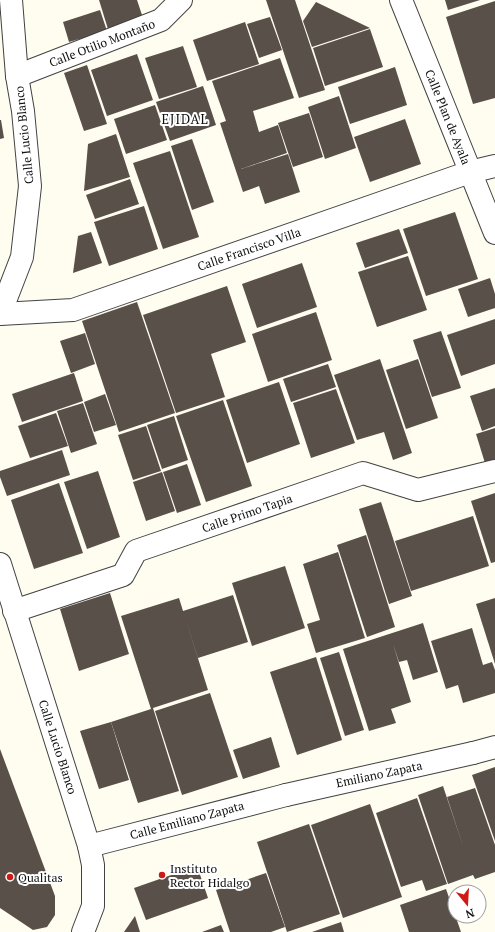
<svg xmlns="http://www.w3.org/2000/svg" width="495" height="932" font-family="'PT Serif',serif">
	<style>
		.building { fill: #59504a }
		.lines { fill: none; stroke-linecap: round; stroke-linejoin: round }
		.pedestrian-casing { stroke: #424242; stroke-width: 24 }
		.minor-casing { stroke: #424242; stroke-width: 24 }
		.pedestrian { stroke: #fff; stroke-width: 22 }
		.minor { stroke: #fff; stroke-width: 22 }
		.poi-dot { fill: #cf1917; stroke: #fff; stroke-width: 1.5 }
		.labels { text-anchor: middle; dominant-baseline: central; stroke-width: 4; stroke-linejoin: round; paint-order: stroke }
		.street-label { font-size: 12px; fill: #0f0f0f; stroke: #fff }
		.poi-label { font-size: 12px; fill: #0f0f0f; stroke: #fff; text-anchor: start }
		.neighbourhood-label { font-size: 13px; letter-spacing: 1px; fill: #0f0f0f; stroke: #fff }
	</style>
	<rect width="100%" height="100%" fill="#fffdf0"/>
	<g class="building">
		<path d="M99 0H137L143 18 108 29Z"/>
		<path d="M266 0H295L325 90 299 98Z"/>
		<path d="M445 0H480L448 10Z"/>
		<path d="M495 1V98L473 104 446 17Z"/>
		<path d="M316 2 370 28 312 47 303 21Z"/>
		<path d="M100 10 107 31 69 42 63 22Z"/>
		<path d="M270 17 282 50 259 58 247 24Z"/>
		<path d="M245 22 259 64 207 81 193 40Z"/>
		<path d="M370 29 383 67 325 86 313 48Z"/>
		<path d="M183 46 197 87 159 99 145 58Z"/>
		<path d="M137 54 153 100 107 116 91 70Z"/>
		<path d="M280 58 294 98 253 111 259 132 278 125 287 153 241 169 288 154 300 192 265 204 259 186 243 192 220 123 226 121 212 81Z"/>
		<path d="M87 65 107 124 84 131 64 73Z"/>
		<path d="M395 67 407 105 350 124 338 87Z"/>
		<path d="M203 86 216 125 170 141 156 102Z"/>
		<path d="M339 96 356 148 325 159 308 107Z"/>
		<path d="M155 105 167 140 126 154 114 119Z"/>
		<path d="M309 113 323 157 293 167 278 123Z"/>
		<path d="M405 119 421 164 370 182 354 137Z"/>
		<path d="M0 120H1L4 138 0 139Z"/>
		<path d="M116 134 130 177 84 191 88 144Z"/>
		<path d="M192 139 214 202 192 210 171 146Z"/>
		<path d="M170 151 199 237 163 249 133 163Z"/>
		<path d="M130 179 139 204 95 219 86 195Z"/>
		<path d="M144 206 158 249 109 266 94 222Z"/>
		<path d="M455 212 478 279 426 296 403 229Z"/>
		<path d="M399 229 408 253 365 268 356 243Z"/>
		<path d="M91 232 102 263 73 273 78 236Z"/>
		<path d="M408 256 427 310 377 327 358 272Z"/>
		<path d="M302 263 317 307 257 328 242 284Z"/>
		<path d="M490 278 495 294V308L468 317 458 289Z"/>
		<path d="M227 286 246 342 211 354 225 397 176 413 143 315Z"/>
		<path d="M137 302 175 413 119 432 82 321Z"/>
		<path d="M316 312 332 360 268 382 252 334Z"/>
		<path d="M495 319V364L461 376 447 335Z"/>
		<path d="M441 331 461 388 432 397 413 340Z"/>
		<path d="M85 333 95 364 71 373 60 341Z"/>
		<path d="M380 359 412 453 393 460 384 432 357 440 334 375Z"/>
		<path d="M418 359 438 418 406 429 386 370Z"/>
		<path d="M328 364 336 387 291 402 283 379Z"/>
		<path d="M74 373 83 401 22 422 12 394Z"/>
		<path d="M279 382 300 444 247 463 226 400Z"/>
		<path d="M495 388V426L482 431 470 396Z"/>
		<path d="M336 389 355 443 311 458 293 403Z"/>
		<path d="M105 394 116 425 94 432 84 402Z"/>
		<path d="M223 400 252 486 206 502 176 416Z"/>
		<path d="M83 403 97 444 71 453 57 411Z"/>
		<path d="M56 413 68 446 30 458 18 426Z"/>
		<path d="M174 416 188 460 162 469 147 425Z"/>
		<path d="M146 426 161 471 133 480 118 435Z"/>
		<path d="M495 428V459L485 463 476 434Z"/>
		<path d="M62 450 70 475 7 496 0 477V471Z"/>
		<path d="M187 464 201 505 177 513 163 472Z"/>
		<path d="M98 471 120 537 87 549 64 482Z"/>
		<path d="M162 472 175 511 146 521 133 482Z"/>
		<path d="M59 483 83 553 34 569 11 500Z"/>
		<path d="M495 493V562L491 563 471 501Z"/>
		<path d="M381 502 412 596 389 604 359 509Z"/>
		<path d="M473 516 489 566 411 591 395 541Z"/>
		<path d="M366 535 395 627 367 637 337 545Z"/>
		<path d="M338 552 365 638 316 653 307 624 320 620 303 564Z"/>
		<path d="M285 566 305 628 252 646 232 583Z"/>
		<path d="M110 593 129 654 79 671 60 609Z"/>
		<path d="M233 595 248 642 198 658 184 614 208 690 153 708 179 791 138 803 111 722 151 709 121 616 179 598 183 611Z"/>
		<path d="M495 598V664L476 604Z"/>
		<path d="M423 623 438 672 413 680 407 660 399 662 393 644 411 702 391 709 396 723 369 731 343 649Z"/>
		<path d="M472 628 483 665 492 662 495 670V693L463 703 458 685 446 689 431 641Z"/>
		<path d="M339 652 364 730 345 736 320 658Z"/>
		<path d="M316 657 342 740 297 755 270 672Z"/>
		<path d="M210 693 238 777 182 795 155 711Z"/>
		<path d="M111 722 129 780 99 789 80 731Z"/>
		<path d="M271 737 280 767 243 779 233 750Z"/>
		<path d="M0 749 55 896V915L47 927 33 930 0 908Z"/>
		<path d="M495 767V841L472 775Z"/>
		<path d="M443 786 463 846 447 797 475 788 495 845V872L475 879 473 875 448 884 418 795Z"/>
		<path d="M417 798 447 884 426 891 422 880 401 887 376 813Z"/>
		<path d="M370 804 402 897 343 918 311 825Z"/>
		<path d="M309 824 340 914 287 932 257 842Z"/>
		<path d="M197 866 208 898 146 920 134 888Z"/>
		<path d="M266 873 285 927 271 932H230L216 890Z"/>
		<path d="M446 889 461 932H409L400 905Z"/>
		<path d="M135 916 140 932H124Z"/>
		<path d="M341 922 344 932H312Z"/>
		<path d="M221 925 224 932H202Z"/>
	</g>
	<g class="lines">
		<defs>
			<path id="pedestrian" d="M286 795 473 753"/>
			<g id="minor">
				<path d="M401 0 495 233"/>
				<path d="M17 76 161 20 181 0"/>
				<path d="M0 314 73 310 470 172 495 166"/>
				<path d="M0 314 22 257 30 186 23 111 17 76 11 0"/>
				<path d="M0 564 89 846 93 865V906L83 932"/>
				<path d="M14 611 123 575 136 551 363 473 418 490 495 471"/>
				<path d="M473 753 495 747"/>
				<path d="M89 846 286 795"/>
			</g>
		</defs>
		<use href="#pedestrian" class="pedestrian-casing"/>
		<use href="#minor" class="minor-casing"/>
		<use href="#pedestrian" class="pedestrian"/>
		<use href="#minor" class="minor"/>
	</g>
	<g class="poi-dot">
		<circle cx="162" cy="875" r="4"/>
		<circle cx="10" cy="877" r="4"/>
	</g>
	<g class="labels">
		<g class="street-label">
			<text transform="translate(102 43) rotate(-21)">Calle Otilio Montaño</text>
			<text transform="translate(448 117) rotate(68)">Calle Plan de Ayala</text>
			<text transform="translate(24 135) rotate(-96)">Calle Lucio Blanco</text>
			<text transform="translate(249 249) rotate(-19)">Calle Francisco Villa</text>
			<text transform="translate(247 513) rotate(-19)">Calle Primo Tapia</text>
			<text transform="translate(58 747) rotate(72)">Calle Lucio Blanco</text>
			<text transform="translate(379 774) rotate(-12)">Emiliano Zapata</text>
			<text transform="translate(187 820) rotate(-15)">Calle Emiliano Zapata</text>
		</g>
		<g class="poi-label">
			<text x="170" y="868">Instituto<tspan x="170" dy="14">Rector Hidalgo</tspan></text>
			<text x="18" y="877">Qualitas</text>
		</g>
		<g class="neighbourhood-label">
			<text x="185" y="119">EJIDAL</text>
		</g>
	</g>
	<g transform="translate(467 904) rotate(162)"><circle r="19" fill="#ffffff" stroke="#9f9f9f"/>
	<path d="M0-3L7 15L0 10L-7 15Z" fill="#cf1917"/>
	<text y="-6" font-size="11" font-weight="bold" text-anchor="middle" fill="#0f0f0f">N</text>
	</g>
</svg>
